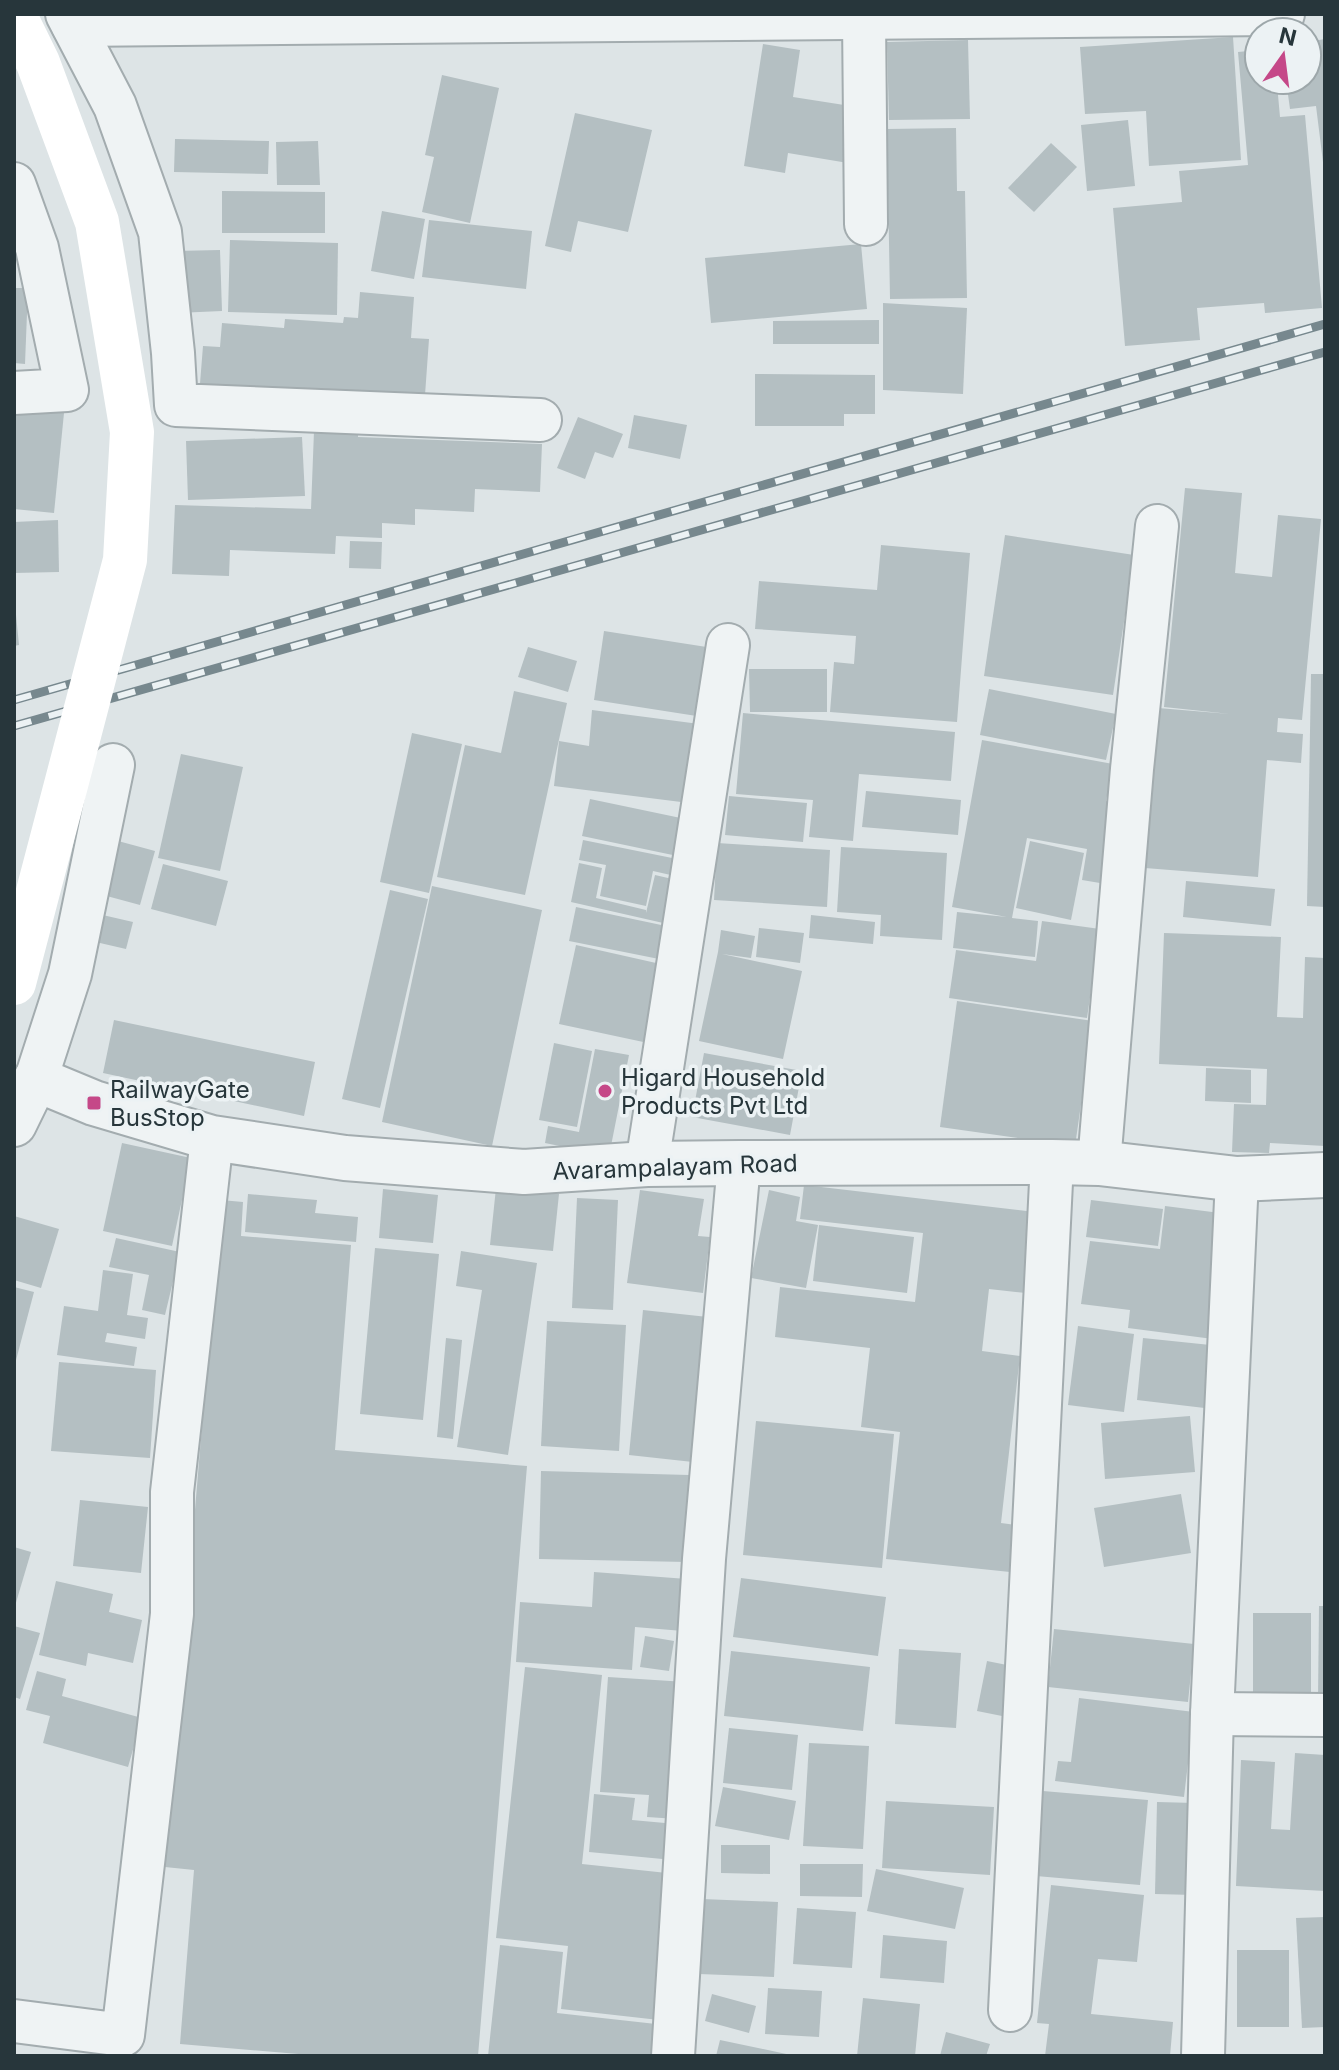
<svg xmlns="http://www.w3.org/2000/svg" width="1339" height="2070" font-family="Inter,sans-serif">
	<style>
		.building { fill: #b4bfc2 }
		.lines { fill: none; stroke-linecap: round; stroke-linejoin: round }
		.minor-casing { stroke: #a3acaf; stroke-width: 46 }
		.tertiary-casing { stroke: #a3acaf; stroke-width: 48 }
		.minor { stroke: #eff3f4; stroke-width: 42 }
		.tertiary { stroke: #eff3f4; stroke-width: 44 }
		.rail-casing { stroke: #77888e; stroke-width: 9 }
		.rail { stroke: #ecf2f4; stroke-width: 6; stroke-dasharray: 18; stroke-linecap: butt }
		.secondary-bridge { stroke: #fff; stroke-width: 44 }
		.poi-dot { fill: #c54888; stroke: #ecf2f4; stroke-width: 3 }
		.labels { text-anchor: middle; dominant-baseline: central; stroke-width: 7; stroke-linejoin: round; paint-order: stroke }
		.poi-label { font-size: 24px; fill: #27363b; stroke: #ecf2f4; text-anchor: start }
		.street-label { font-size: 24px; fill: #27363b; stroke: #ecf2f4 }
	</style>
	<rect width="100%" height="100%" fill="#dde4e6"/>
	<g class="building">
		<path d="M1233 37 1241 160 1149 166 1146 111 1085 114 1080 47Z"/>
		<path d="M1325 39V162H1323L1316 106 1290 109 1286 80H1307V42Z"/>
		<path d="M968 40 970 119 889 120 887 42Z"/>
		<path d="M763 44 800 50 793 97 857 107 848 163 788 153 785 173 744 166Z"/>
		<path d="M1259 50V80H1262V85L1277 84 1280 117 1305 115 1322 308 1265 313 1264 303 1197 308 1200 340 1125 346 1113 208 1182 202 1179 171 1248 165 1238 52Z"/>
		<path d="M442 75 499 88 470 223 422 212 434 157 425 155Z"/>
		<path d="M575 113 652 130 628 232 578 221 571 252 545 246Z"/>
		<path d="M1128 120 1135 186 1087 191 1081 125Z"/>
		<path d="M956 128 957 191H965L967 298 890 299 887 129Z"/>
		<path d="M175 139 269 141 268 174 174 172Z"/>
		<path d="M318 141 320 185H277L276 142Z"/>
		<path d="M1051 143 1077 167 1034 212 1008 188Z"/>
		<path d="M222 191 325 192V233H222Z"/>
		<path d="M382 211 425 219 414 279 371 271Z"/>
		<path d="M429 220 532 231 526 289 422 277Z"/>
		<path d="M230 240 338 243 337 315 228 312Z"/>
		<path d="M861 244 867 309 711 323 705 258Z"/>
		<path d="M220 250 222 311 177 313 175 251Z"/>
		<path d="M14 288H28L25 364 14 363Z"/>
		<path d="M360 292 414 297 411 338 429 339 424 409 199 396 203 346 220 347 222 323 284 328 285 319 343 323 344 317 358 318Z"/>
		<path d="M883 303 967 308 963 394 883 390Z"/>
		<path d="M879 320V344H773V321Z"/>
		<path d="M755 374 875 375V414H844V426H755Z"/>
		<path d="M14 408 64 413 54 513 14 509Z"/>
		<path d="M634 415 687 425 680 459 628 448Z"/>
		<path d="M578 417 623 434 613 458 595 452 585 479 557 468Z"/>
		<path d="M314 431 358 432V437L542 444 540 492 475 489 474 512 415 509V525L382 523V538L336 536 335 554 230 550 229 576 172 574 175 505 311 509Z"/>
		<path d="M302 437 305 496 188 500 186 441Z"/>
		<path d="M1185 488 1242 493 1235 573 1272 577 1278 515 1321 519 1302 720 1278 718 1277 732 1303 734 1301 763 1267 760 1258 877 1145 868 1158 708 1230 714 1164 707Z"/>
		<path d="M58 520 59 572 14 573V522Z"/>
		<path d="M1005 535 1134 555 1113 695 984 676Z"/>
		<path d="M350 541 382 542 381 569 349 568Z"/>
		<path d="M881 545 970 553 957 722 830 712 834 662 854 664 856 636 755 629 759 581 877 590Z"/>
		<path d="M14 615H16L19 645 14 646Z"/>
		<path d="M604 631 713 648 703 717 594 700Z"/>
		<path d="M528 647 577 661 568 692 518 677Z"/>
		<path d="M749 669H827V712H750Z"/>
		<path d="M1311 674H1325V907L1307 906Z"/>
		<path d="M989 689 1116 714 1106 760 980 735Z"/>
		<path d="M514 691 567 703 525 895 437 877 465 745 501 753Z"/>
		<path d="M592 710 707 725 697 804 554 786 559 741 589 746Z"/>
		<path d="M743 713 955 732 951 781 859 774 853 841 809 837 813 800 736 794Z"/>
		<path d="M412 733 462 744 429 893 380 882Z"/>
		<path d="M982 740 1113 764 1106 801 1127 805 1112 885 1082 880 1087 849 1027 838 1012 918 1038 921 1035 957 953 948 957 912 1007 917 952 907Z"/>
		<path d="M181 754 243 767 220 871 158 858Z"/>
		<path d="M866 791 961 800 958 835 862 827Z"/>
		<path d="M729 796 807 803 803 842 725 835Z"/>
		<path d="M590 799 695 821 687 858 582 836Z"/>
		<path d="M107 838 155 851 140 905 92 892Z"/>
		<path d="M583 840 687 861 684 878 653 871 646 906 600 896 606 865 579 860Z"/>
		<path d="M1030 841 1084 853 1071 920 1016 908Z"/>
		<path d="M717 843 830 850 827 907 714 900Z"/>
		<path d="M841 847 947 853 942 940 880 936 881 915 837 912Z"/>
		<path d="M579 863 602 868 596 898 646 910V913L655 875 681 881 672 925 571 902Z"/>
		<path d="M163 864 228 881 216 926 151 909Z"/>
		<path d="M1186 881 1275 889 1271 926 1183 917Z"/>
		<path d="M432 886 542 910 492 1146 382 1122Z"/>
		<path d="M390 890 428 899 380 1108 342 1099Z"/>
		<path d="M576 907 666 926 659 959 569 941Z"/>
		<path d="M94 913 133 922 126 949 87 940Z"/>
		<path d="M811 915 875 922 873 944 809 938Z"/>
		<path d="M1042 921 1100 929 1087 1018 949 998 956 950 1036 961Z"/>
		<path d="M759 928 804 933 800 963 756 957Z"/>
		<path d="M721 930 755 936 751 958 722 954 802 971 783 1059 699 1041 718 952Z"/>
		<path d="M1164 933 1281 937 1277 1017 1303 1018 1305 957 1325 958V1146L1270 1143 1269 1153 1232 1152 1234 1104 1266 1105 1267 1069 1159 1064Z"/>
		<path d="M576 945 665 965 648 1043 559 1024Z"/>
		<path d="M957 1001 1093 1021 1075 1146 940 1127Z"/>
		<path d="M114 1020 315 1062 304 1116 103 1073Z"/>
		<path d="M554 1043 592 1051 577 1127 539 1120Z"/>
		<path d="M595 1049 629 1055 609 1156 545 1143 548 1126 579 1132Z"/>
		<path d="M704 1053 802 1071 790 1135 692 1117Z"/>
		<path d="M1206 1068 1251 1070V1103L1205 1101Z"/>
		<path d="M122 1143 191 1158 172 1246 103 1231Z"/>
		<path d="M804 1185 1035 1212 1026 1293 989 1289 982 1351 1020 1356 1001 1523 1016 1525 1010 1572 886 1559 900 1432 861 1427 870 1348 775 1337 780 1287 915 1302 923 1233 800 1219Z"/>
		<path d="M496 1188 559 1194 553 1251 490 1245Z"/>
		<path d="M383 1189 438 1195 433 1243 379 1238Z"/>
		<path d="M640 1190 704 1199 698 1236 710 1237 703 1293 627 1283Z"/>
		<path d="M769 1190 800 1197 796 1221 818 1225 806 1288 751 1278Z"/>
		<path d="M248 1194 317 1200 315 1213 358 1217 356 1242 245 1232Z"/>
		<path d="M577 1198 618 1200 613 1310 572 1308Z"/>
		<path d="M221 1200 243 1202 241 1236 351 1245 335 1450 527 1466 478 2056H322L180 2044 194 1870 165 1867Z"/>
		<path d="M1091 1200 1163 1209 1158 1246 1086 1237Z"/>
		<path d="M1165 1206 1228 1214 1213 1339 1128 1328 1130 1310 1081 1304 1090 1241 1160 1249Z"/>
		<path d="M14 1216 59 1229 41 1288 14 1280Z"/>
		<path d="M819 1225 914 1237 907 1293 813 1281Z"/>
		<path d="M116 1238 180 1252 165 1315 142 1310 149 1275 109 1267Z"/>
		<path d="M375 1248 439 1254 423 1420 360 1414Z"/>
		<path d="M461 1251 537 1263 508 1455 457 1447 482 1290 456 1286Z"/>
		<path d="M103 1270 133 1274 127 1315 148 1318 145 1339 107 1333 105 1342 137 1347 134 1366 57 1355 64 1306 98 1311Z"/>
		<path d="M14 1287 34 1292 15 1364H14Z"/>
		<path d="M643 1310 717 1318 702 1463 629 1455Z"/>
		<path d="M547 1321 626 1325 619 1451 541 1446Z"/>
		<path d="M1078 1326 1134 1334 1124 1412 1068 1405Z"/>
		<path d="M446 1338 462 1340 453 1439 437 1437Z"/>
		<path d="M1143 1338 1220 1346 1213 1409 1137 1400Z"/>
		<path d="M59 1362 156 1370 150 1458 51 1451Z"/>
		<path d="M1190 1416 1195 1472 1105 1479 1101 1423Z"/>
		<path d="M756 1421 894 1434 882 1568 743 1555Z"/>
		<path d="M541 1471 689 1475 687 1562 539 1559Z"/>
		<path d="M1181 1494 1191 1553 1104 1567 1094 1508Z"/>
		<path d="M80 1500 148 1507 141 1573 73 1566Z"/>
		<path d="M14 1547 31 1552 15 1606 14 1605Z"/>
		<path d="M594 1572 687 1579 683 1631 635 1627 632 1670 516 1662 520 1602 592 1607Z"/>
		<path d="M741 1578 886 1597 878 1656 733 1637Z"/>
		<path d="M56 1581 113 1594 109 1612 142 1620 133 1663 88 1653 86 1666 39 1655Z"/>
		<path d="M1319 1606H1325V1700H1318Z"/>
		<rect x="1253" y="1613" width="58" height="89"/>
		<path d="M14 1626 40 1633 20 1699 14 1697Z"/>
		<path d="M1054 1629 1194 1644 1188 1702 1048 1687Z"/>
		<path d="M645 1636 674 1641 669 1671 640 1667Z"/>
		<path d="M899 1649 961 1653 956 1728 895 1724Z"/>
		<path d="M731 1651 870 1667 863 1731 724 1716Z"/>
		<path d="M987 1661 1017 1667 1007 1717 977 1711Z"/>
		<path d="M525 1667 602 1675 582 1864 667 1873 659 2020 561 2009 568 1946 496 1938Z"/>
		<path d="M37 1671 66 1679 62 1696 142 1718 128 1767 43 1743 50 1716 26 1710Z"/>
		<path d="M608 1677 686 1682 677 1819 647 1817 649 1795 600 1792Z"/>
		<path d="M1079 1698 1194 1712 1184 1797 1055 1781 1058 1761 1071 1762Z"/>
		<path d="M729 1728 798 1735 792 1790 723 1783Z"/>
		<path d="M809 1743 869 1746 863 1849 803 1846Z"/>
		<path d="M1295 1753 1325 1755V1891L1236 1886 1241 1760 1275 1762 1271 1829 1290 1830Z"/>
		<path d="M723 1787 796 1801 789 1840 715 1826Z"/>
		<path d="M1043 1791 1148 1800 1140 1885 1036 1876Z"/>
		<path d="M594 1794 635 1798 632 1820 676 1824 673 1860 589 1852Z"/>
		<path d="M886 1801 994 1807 990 1875 882 1868Z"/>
		<path d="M1157 1802 1195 1803 1194 1895 1155 1894Z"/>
		<path d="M721 1845H770V1874L721 1873Z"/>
		<path d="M800 1864H863L862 1897 800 1896Z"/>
		<path d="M876 1869 964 1888 955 1929 867 1911Z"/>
		<path d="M1051 1885 1144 1895 1137 1962 1098 1959 1091 2014 1173 2022 1170 2056H1045L1049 2024 1037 2023Z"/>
		<path d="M702 1899 778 1902 774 1977 699 1974Z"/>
		<path d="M797 1908 856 1912 852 1968 793 1964Z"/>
		<path d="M1325 1917V2027L1302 2028 1296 1918Z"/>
		<path d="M883 1935 947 1941 944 1983 880 1978Z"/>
		<path d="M500 1945 563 1952 557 2013 656 2024 652 2056H488Z"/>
		<rect x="1237" y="1950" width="52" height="77"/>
		<path d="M768 1988 822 1991 819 2037 765 2034Z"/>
		<path d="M712 1994 756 2006 749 2033 705 2021Z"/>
		<path d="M863 1998 920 2004 915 2056H857Z"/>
		<path d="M946 2032 990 2044 986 2056H940Z"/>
		<path d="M720 2040 791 2055V2056H716Z"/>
	</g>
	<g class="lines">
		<defs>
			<g id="minor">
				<path d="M67 14 115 106 160 232 173 353 176 405 540 420"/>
				<path d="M864 18 866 224"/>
				<path d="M73 25 1283 14"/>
				<path d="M14 184 37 248 67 390 14 393"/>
				<path d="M36 1079 70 974 113 765"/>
				<path d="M1099 1163 1132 769 1157 526"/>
				<path d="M647 1164 728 645"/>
				<path d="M1212 1714 1325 1715"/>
				<path d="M1010 2010 1052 1162"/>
				<path d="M14 2021 123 2035 172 1614V1492L212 1138"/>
				<path d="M673 2056 704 1559 739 1163"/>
				<path d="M1203 2056 1212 1714 1237 1179"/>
			</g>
			<path id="tertiary" d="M14 1124 36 1079 94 1103 212 1138 345 1158 524 1172 647 1164 739 1163 1052 1162 1099 1163 1237 1179 1325 1175"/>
		</defs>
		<use href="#minor" class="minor-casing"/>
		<use href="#tertiary" class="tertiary-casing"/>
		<use href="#minor" class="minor"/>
		<use href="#tertiary" class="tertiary"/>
		<defs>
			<g id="rail">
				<path d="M14 700 1325 324"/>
				<path d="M14 726 1325 352"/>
			</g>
		</defs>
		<use href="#rail" class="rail-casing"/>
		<use href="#rail" class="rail"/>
		<path class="secondary-bridge" d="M14 983 125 560 132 432 97 222 38 63 14 14"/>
	</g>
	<g class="poi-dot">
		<circle cx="605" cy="1091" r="8"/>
		<rect x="86" y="1095" width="16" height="16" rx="4"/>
	</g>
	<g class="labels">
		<g class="poi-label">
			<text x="621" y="1077">Higard Household<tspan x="621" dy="28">Products Pvt Ltd</tspan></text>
			<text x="110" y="1089">RailwayGate<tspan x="110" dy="28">BusStop</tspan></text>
		</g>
		<g class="street-label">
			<text transform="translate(675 1167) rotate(-2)">Avarampalayam Road</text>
		</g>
	</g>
	<rect width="1339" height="2070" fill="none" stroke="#27363b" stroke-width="32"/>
	<g transform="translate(1283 56) rotate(14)"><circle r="38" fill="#ecf2f4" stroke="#9da7aa" stroke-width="2"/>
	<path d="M0-6L14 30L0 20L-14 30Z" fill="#c54888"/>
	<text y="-12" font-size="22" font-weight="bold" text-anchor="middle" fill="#27363b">N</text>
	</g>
</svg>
